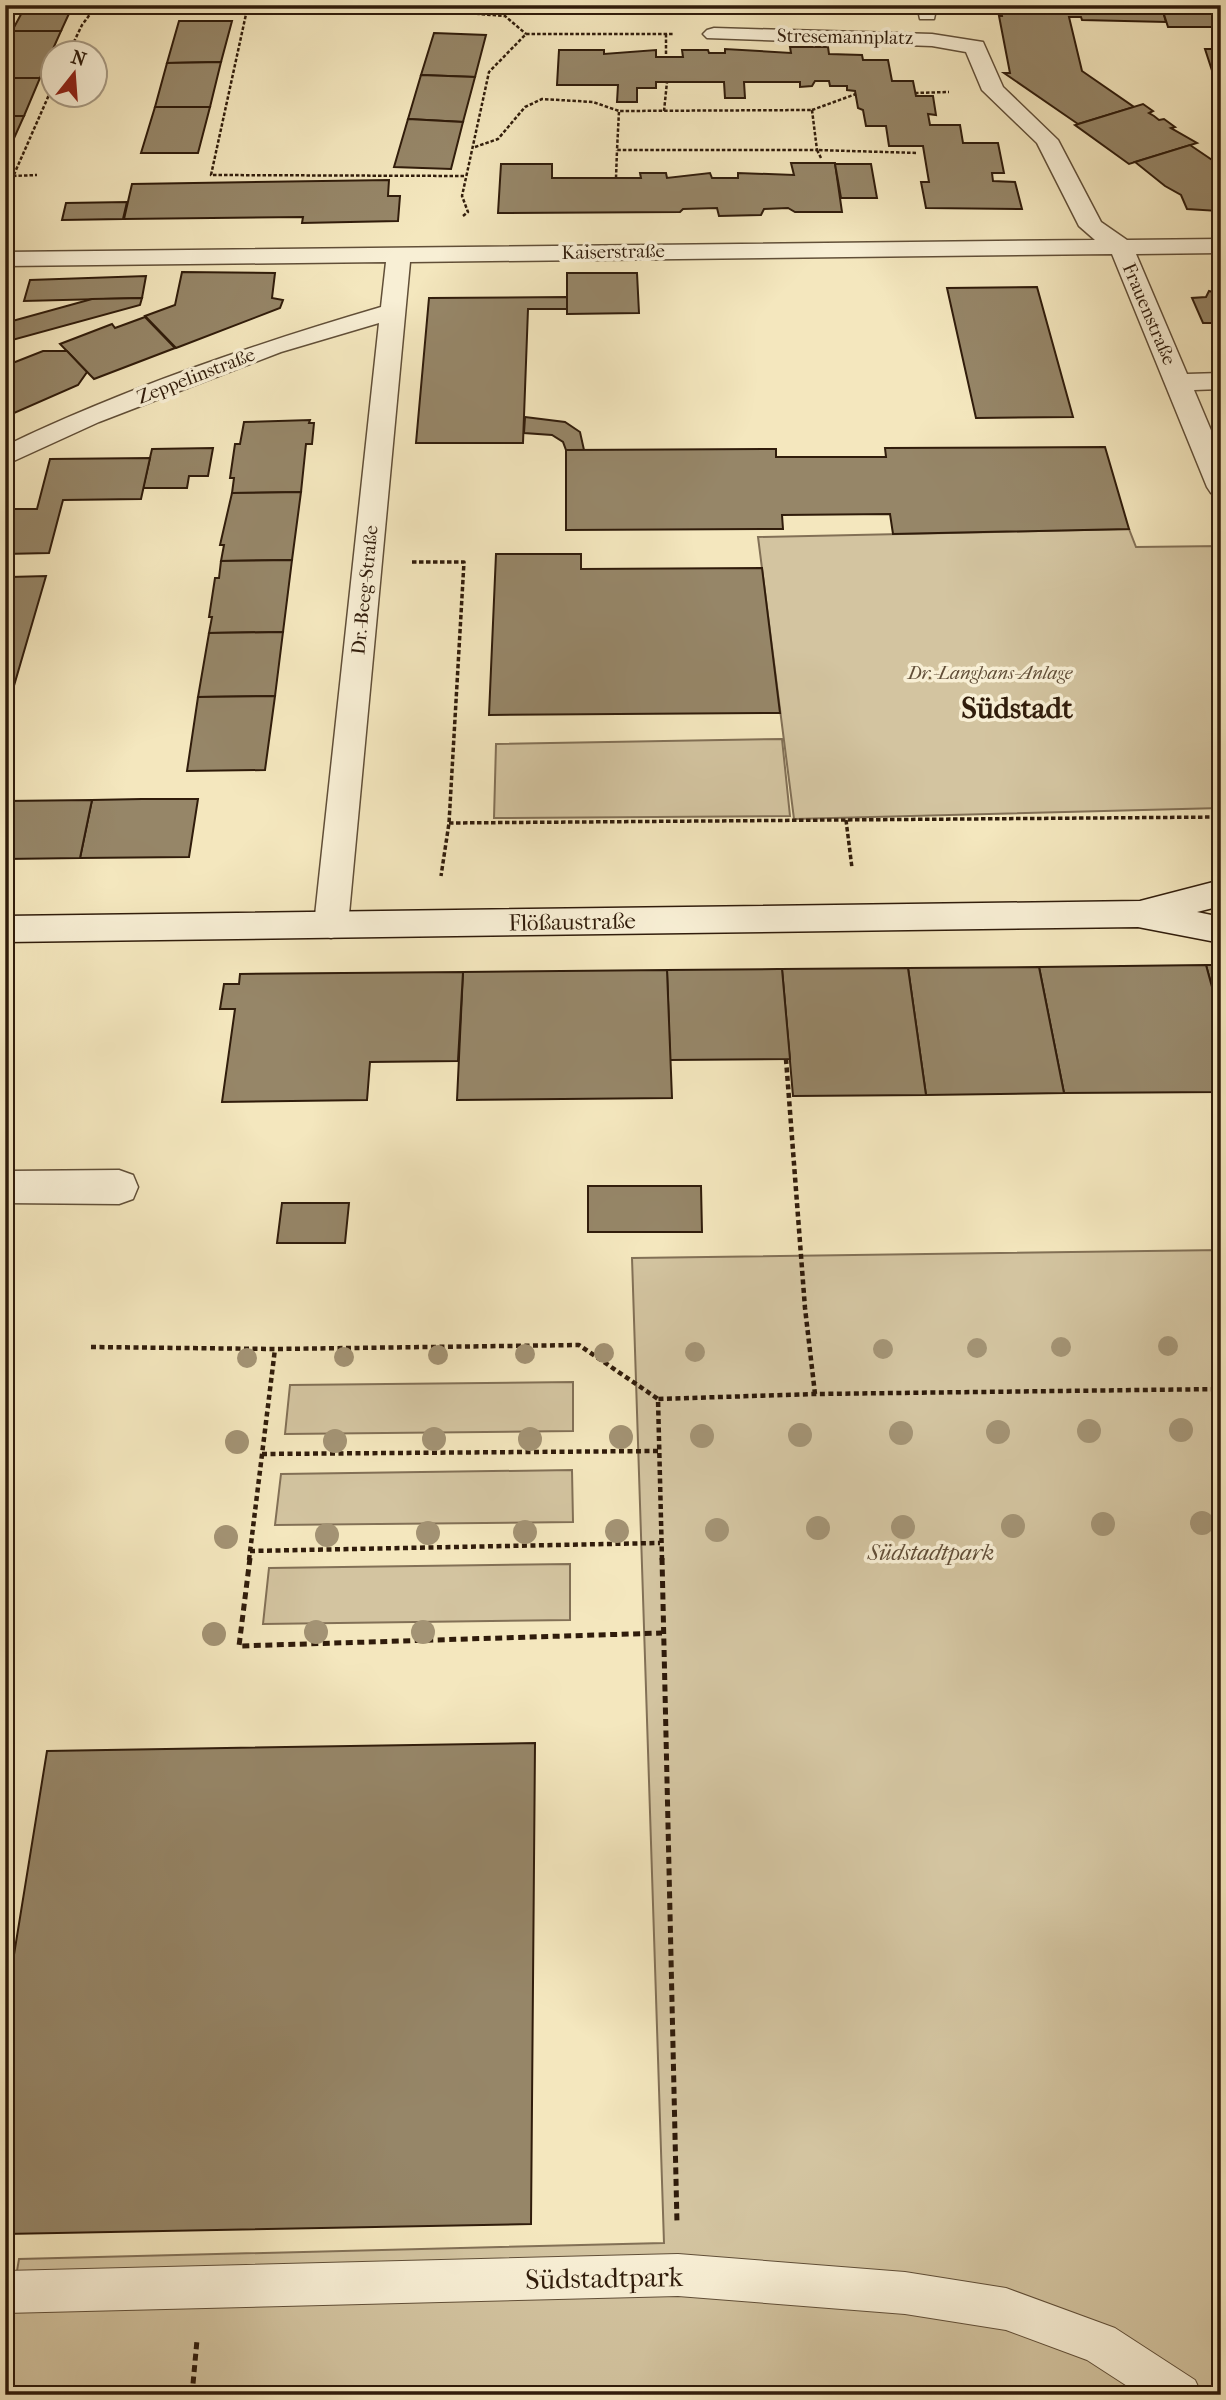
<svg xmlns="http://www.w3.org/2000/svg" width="1226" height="2400" font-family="'IM FELL French Canon',serif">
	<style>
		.green { fill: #d3c4a0; stroke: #827056; stroke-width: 2 }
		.building { fill: #968668; stroke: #301c0b; stroke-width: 2 }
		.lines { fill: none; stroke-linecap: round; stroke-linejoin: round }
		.lane-casing { stroke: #614f38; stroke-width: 2 }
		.street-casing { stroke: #614f38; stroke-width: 3 }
		.secondary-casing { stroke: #301c0b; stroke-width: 3 }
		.path-far3 { stroke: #301c0b; stroke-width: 2.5; stroke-dasharray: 3.5 2; stroke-linecap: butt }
		.path-far2 { stroke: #301c0b; stroke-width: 3.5; stroke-dasharray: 4.5 2.5; stroke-linecap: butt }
		.path-far1 { stroke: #301c0b; stroke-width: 4.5; stroke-dasharray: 5 3.5; stroke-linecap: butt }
		.path { stroke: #301c0b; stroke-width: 5; stroke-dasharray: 7 4.5; stroke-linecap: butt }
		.lane { fill: #f8efd5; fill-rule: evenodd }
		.street { fill: #f8efd5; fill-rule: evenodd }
		.secondary { fill: #f8efd5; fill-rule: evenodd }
		.tree { fill: #a39374 }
		.labels { text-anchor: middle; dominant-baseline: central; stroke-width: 7; stroke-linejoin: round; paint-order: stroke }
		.far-street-label { font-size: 19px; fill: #301c0b; stroke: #f8efd5 }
		.far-park-label { font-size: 19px; font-style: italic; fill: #614e38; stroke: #f8efd5 }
		.street-label { font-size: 23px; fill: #301c0b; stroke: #f8efd5 }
		.park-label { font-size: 23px; font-style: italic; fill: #614e38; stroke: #f8efd5 }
		.near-street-label { font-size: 28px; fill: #301c0b; stroke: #f8efd5 }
		.district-label { font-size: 30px; font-weight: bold; fill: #301c0b; stroke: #f8efd5 }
	</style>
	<rect width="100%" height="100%" fill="#f4e7be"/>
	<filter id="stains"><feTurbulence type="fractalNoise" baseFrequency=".00286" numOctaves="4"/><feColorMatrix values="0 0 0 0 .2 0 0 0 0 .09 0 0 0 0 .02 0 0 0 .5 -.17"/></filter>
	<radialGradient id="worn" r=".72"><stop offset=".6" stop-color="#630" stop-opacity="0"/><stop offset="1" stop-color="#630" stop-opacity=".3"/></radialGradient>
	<g class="green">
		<path d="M1129 529 1136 547 1221 546V808L794 819 758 537Z"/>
		<path d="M782 739 790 816 494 818 496 744Z"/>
		<path d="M1221 1250V2395H5V2343L19 2259 664 2243 632 1258Z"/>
		<path d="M573 1382V1431L285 1434 290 1385Z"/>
		<path d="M572 1470 573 1522 275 1525 281 1474Z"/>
		<path d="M570 1564V1620L263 1624 269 1568Z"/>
	</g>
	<g class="building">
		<path d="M26 5H73L61 31H12Z"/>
		<path d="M769 5H852L853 12 769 11Z"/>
		<path d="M1000 5H1161L1166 22 1082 20 1081 17H1069L1082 71 1134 107 1078 124 1004 73H1010L999 16H1002Z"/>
		<path d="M1161 5H1221V27H1168Z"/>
		<path d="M179 21H232L221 62 167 63Z"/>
		<path d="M12 31H61L40 78H5V41Z"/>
		<path d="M434 33 486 35 475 77 421 75Z"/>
		<path d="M790 47H828L829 54 862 55 863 60H888L892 81H913L916 96H933L936 115 928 114 930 125H960L963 143H998L1004 173H992L993 181 1015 182 1022 209 926 208 921 182H929L923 146H889L886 126H866L863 110 858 108 855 91 847 90V86H830L829 81H815L812 86 800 87V82H744L745 98H725L724 82H656V88H637V102H617L618 85H557L559 50H604V54L656 50V57H683L682 50H708L709 53H725V49L791 53Z"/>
		<path d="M1205 49H1221V89H1218Z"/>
		<path d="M221 62 210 107H155L167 63Z"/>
		<path d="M421 75 475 77 463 122 408 119Z"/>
		<path d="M5 78H40L24 116H5Z"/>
		<path d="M1143 104 1153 111 1149 113 1154 116 1159 120 1164 119 1175 127 1171 128 1197 143 1129 164 1075 125Z"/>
		<path d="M155 107H210L198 153H141Z"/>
		<path d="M5 116H24L6 156H5Z"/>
		<path d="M408 119 463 122 451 169 394 167Z"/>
		<path d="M1190 145 1221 166V208H1217L1218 211 1187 209 1181 195 1165 186 1135 162Z"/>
		<path d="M791 163H835L842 212H795L788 208 764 209 761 215 719 216 717 208 683 209 680 212 498 213 501 164H552V178H641L640 173H666L667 178 710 173 712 178H738V173L794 175Z"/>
		<path d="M835 164H871L877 198H841Z"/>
		<path d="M389 180 388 196H400L398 221 302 223 303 217 124 219 132 184Z"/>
		<path d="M127 202 123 219 62 220 66 203Z"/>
		<path d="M182 272 275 273 272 298 283 300 280 308 176 348 145 316 175 305Z"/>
		<path d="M567 273H637L639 313 567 314Z"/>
		<path d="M146 276 142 298 24 301 30 280Z"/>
		<path d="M1037 287 1073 417 976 418 947 288Z"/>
		<path d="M1209 291 1221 294V327L1216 323H1203L1192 298 1206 297Z"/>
		<path d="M567 297V309H528L523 443H416L429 298Z"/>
		<path d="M142 298 140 305 5 342V323L92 299Z"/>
		<path d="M145 317 175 348 94 379 60 344 112 324 115 328Z"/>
		<path d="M43 351H67L87 372 78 385 5 417V366Z"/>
		<path d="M525 417 565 422 580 432 584 450H566L563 442 552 435 524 433Z"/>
		<path d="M310 420 309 423H314L312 444H306L301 492 232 493 234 478H230L235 444H240L244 422Z"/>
		<path d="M1105 447 1129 529 893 534 890 514 782 515 783 529 566 530V450L776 449V457H886L885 448Z"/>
		<path d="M213 448 208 476H189L187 488H143L152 449Z"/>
		<path d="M150 458 141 499 63 500 49 553 5 554V509H37L50 459Z"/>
		<path d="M301 492 292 560 221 561 224 545H220L232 493Z"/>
		<path d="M496 554H581V569L762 568 780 713 489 715Z"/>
		<path d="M292 560 283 632 209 633 212 617H209L215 578H219L221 561Z"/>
		<path d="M46 576 11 696H5V591L10 577Z"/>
		<path d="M283 632 275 696 198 697 209 633Z"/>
		<path d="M275 696 265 770 187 771 198 697Z"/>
		<path d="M142 799H198L189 857 80 858 92 800Z"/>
		<path d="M92 800 80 858 5 859V801Z"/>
		<path d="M1206 965H1221V1020Z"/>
		<path d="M1206 965 1221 1020V1092L1064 1093 1039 967Z"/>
		<path d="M1039 967 1064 1093 926 1095 908 968Z"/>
		<path d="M908 968 926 1095 793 1096 782 969Z"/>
		<path d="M778 969H782L790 1059 670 1060 667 970Z"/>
		<path d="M667 970 672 1098 457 1100 463 972Z"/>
		<path d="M463 972 458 1061 370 1062 367 1100 222 1102 235 1009H220L224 984H239L240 974Z"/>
		<path d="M588 1186H701L702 1232H588Z"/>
		<path d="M282 1203H349L345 1243H277Z"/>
		<path d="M535 1743 531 2224 5 2234V2010L47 1751Z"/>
	</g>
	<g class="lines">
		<defs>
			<path id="lane" d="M678 2254 905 2272 1006 2288 1115 2328 1195 2380 1202 2395H1141L1087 2360 1006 2330 905 2314 678 2296 5 2313V2271Z"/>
			<g id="street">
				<path d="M917 5H937L934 19H920Z"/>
				<path d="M714 28 932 34 983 42 1003 87 1058 140 1101 222 1127 240 1221 239V253L1136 254 1187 374 1221 373V389L1194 390 1221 454V496L1211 493 1207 487 1112 254 410 262 348 925 343 934 331 938 319 934 314 925 379 323 281 352 99 422 5 465V446C126 388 252 345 381 307L386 262 5 266V252L1095 240 1079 226 1037 143 982 90 966 52 932 46 707 38 703 34 707 30Z"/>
				<path d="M119 1170 133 1175 138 1187 133 1199 119 1204 5 1203V1173L10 1171Z"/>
			</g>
			<path id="secondary" d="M1221 880V906L1197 912 1221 917V943L1138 927 5 942V916L1140 901Z"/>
		</defs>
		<use href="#lane" class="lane-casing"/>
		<use href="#street" class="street-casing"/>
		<use href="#secondary" class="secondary-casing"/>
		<g class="path-far3">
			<path d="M248 5 211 175 465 176"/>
			<path d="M361 5 505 16 526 34"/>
			<path d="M666 34V57"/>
			<path d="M69 52 82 25 97 5"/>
			<path d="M915 93 949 92"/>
			<path d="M812 110 856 94"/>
			<path d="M812 110 817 150H617L619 111Z"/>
			<path d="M664 111 667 82"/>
			<path d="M475 147 498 139 525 107 542 99 593 102 619 111"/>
			<path d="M821 158 817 150 918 153"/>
			<path d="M13 176 37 175"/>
			<path d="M616 178 617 150"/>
			<path d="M5 195 52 88"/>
			<path d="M463 216 468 212 462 196 489 72 526 34H674"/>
		</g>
		<g class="path-far2">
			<path d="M412 562H464L449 823 441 876"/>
			<path d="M846 820 852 868"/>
			<path d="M449 823 1221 817"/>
		</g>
		<g class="path-far1">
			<path d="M786 1059 805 1308 815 1394"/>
			<path d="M91 1347 275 1349 579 1345 658 1399"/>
			<path d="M262 1454 658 1451"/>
			<path d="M250 1551 660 1543"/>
			<path d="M249 1560 275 1349"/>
			<path d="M662 1560 658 1399 815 1394 1221 1389"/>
		</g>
		<g class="path">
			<path d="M250 1558 239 1646 662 1633"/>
			<path d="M662 1558 677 2224"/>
			<path d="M192 2395 197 2340"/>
		</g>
		<use href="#lane" class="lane"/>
		<use href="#street" class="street"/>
		<use href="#secondary" class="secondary"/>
	</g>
	<g class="tree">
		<circle cx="1168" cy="1346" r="10"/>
		<circle cx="1061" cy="1347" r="10"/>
		<circle cx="977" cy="1348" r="10"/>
		<circle cx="883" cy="1349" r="10"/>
		<circle cx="695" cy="1352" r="10"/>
		<circle cx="604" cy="1353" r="10"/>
		<circle cx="525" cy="1354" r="10"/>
		<circle cx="438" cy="1355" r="10"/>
		<circle cx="344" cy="1357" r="10"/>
		<circle cx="247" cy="1358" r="10"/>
		<circle cx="1181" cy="1430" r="12"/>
		<circle cx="1089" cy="1431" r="12"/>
		<circle cx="998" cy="1432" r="12"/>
		<circle cx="901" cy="1433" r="12"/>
		<circle cx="800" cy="1435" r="12"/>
		<circle cx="702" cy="1436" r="12"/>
		<circle cx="621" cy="1437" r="12"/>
		<circle cx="434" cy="1439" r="12"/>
		<circle cx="530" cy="1439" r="12"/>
		<circle cx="335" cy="1441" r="12"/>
		<circle cx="237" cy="1442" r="12"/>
		<circle cx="1202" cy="1523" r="12"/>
		<circle cx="1103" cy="1524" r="12"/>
		<circle cx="1013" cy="1526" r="12"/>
		<circle cx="903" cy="1527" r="12"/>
		<circle cx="818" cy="1528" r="12"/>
		<circle cx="717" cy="1530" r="12"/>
		<circle cx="617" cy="1531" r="12"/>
		<circle cx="525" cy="1532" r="12"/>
		<circle cx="428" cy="1533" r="12"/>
		<circle cx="327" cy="1535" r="12"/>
		<circle cx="226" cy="1537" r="12"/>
		<circle cx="316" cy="1632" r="12"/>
		<circle cx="423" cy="1632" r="12"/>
		<circle cx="214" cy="1634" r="12"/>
	</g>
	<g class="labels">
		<g class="far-street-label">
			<text transform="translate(845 37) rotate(1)">Stresemannplatz</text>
			<text transform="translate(613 252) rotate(-1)">Kaiserstraße</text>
			<text transform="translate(1149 314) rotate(67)">Frauenstraße</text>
			<text transform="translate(196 376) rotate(-21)">Zeppelinstraße</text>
			<text transform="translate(365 590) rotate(-84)">Dr.-Beeg-Straße</text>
		</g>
		<g class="far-park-label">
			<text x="990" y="673">Dr.-Langhans-Anlage</text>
		</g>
		<g class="street-label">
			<text transform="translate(572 922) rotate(-1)">Flößaustraße</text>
		</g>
		<g class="park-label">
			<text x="931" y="1552">Südstadtpark</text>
		</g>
		<g class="near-street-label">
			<text transform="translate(604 2278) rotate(-1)">Südstadtpark</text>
		</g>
		<g class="district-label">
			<text x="1017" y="708">Südstadt</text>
		</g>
	</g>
	<rect width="1226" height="2400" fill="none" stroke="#f4e7be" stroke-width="28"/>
	<rect x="7" y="7" width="1212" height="2386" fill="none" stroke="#301c0b" stroke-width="3.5"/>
	<rect x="14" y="14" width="1198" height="2372" fill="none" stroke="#301c0b" stroke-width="2"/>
	<g transform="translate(74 74) rotate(17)"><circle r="33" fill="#f8efd5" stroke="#a89b84" stroke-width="2"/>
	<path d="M0-5L12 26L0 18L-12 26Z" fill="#8f2418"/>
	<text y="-10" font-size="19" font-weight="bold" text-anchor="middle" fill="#301c0b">N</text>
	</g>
	<rect width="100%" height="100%" filter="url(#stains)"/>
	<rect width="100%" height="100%" fill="url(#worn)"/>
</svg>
